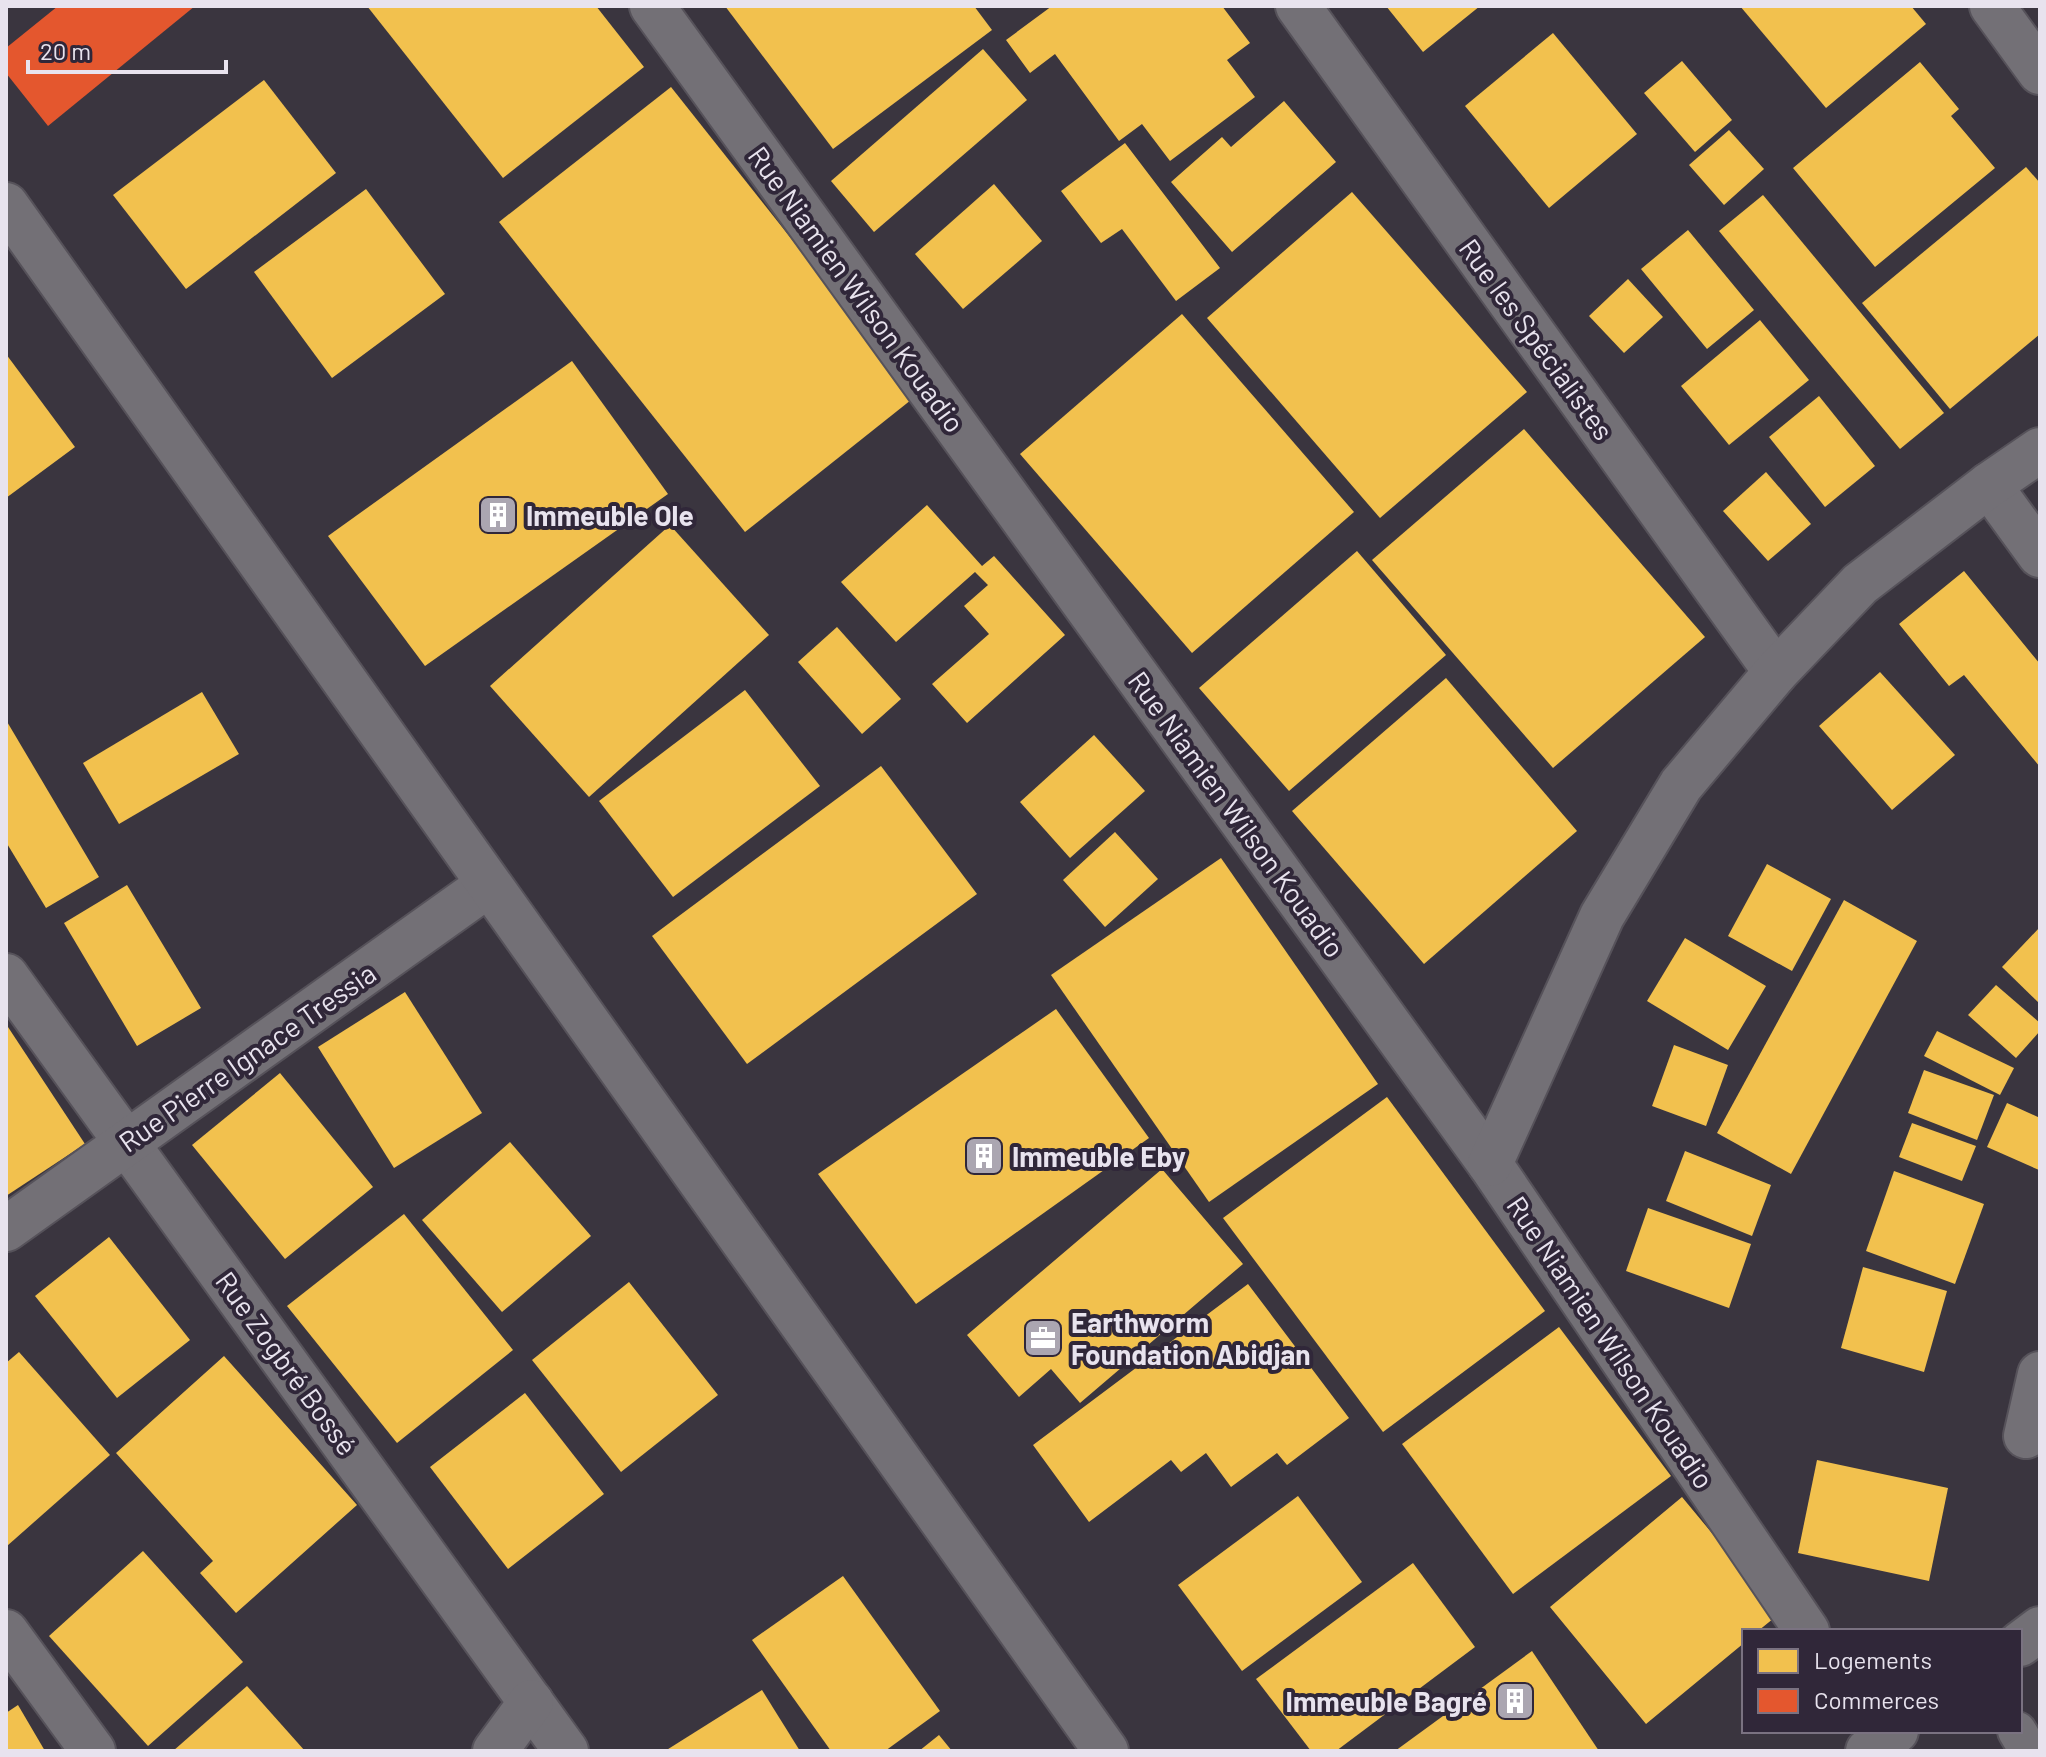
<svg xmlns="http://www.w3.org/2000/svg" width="2046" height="1757" font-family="Barlow,sans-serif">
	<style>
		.homes { fill: #f2c14e }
		.shops { fill: #e4572e }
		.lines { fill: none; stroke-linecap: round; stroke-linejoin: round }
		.service-casing { stroke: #56525a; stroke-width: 42 }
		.minor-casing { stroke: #56525a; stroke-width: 48 }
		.tertiary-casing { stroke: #56525a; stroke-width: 48 }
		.service { stroke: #737076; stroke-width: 38 }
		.minor { stroke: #737076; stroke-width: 44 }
		.tertiary { stroke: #737076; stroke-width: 44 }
		.labels { text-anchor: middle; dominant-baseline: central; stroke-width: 8; stroke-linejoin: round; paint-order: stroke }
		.street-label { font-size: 28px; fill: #e8e3ee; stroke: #302739 }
		.poi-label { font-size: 28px; font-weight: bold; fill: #e8e3ee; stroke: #302739; text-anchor: start }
	</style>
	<rect width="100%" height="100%" fill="#3a353f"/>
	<g class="homes">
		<path d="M367 6H596L644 67 503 178Z"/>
		<path d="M725 6H974L992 30 833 149Z"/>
		<path d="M1052 6H1222L1250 43 1227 60 1255 97 1170 161 1142 124 1119 141 1055 54 1030 73 1006 40Z"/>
		<path d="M1386 6H1480L1423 52Z"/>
		<path d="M1740 6H1911L1926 24 1826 108Z"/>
		<path d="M1553 33 1637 134 1549 208 1465 106Z"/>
		<path d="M983 49 1027 100 874 232 831 181Z"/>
		<path d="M1682 61 1732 120 1695 152 1644 93Z"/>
		<path d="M1920 62 1959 109 1951 116 1995 168 1875 267 1793 168Z"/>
		<path d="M264 80 336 173 186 289 113 195Z"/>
		<path d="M671 87 916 396 745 532 499 222Z"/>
		<path d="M1284 101 1336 162 1232 252 1171 182 1222 137 1231 147Z"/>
		<path d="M1729 130 1764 169 1724 205 1689 165Z"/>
		<path d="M1125 143 1220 268 1176 301 1122 229 1101 243 1061 191Z"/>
		<path d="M2026 167 2040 183V334L1950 409 1862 303Z"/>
		<path d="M994 184 1042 241 963 309 915 254Z"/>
		<path d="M366 189 445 294 332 378 254 272Z"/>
		<path d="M1352 192 1527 392 1380 518 1207 318Z"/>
		<path d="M1763 195 1944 413 1900 449 1719 231Z"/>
		<path d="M1688 230 1754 310 1707 349 1641 269Z"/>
		<path d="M1628 279 1663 317 1624 353 1589 316Z"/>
		<path d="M1182 314 1354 512 1192 653 1020 454Z"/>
		<path d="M1760 320 1809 380 1729 445 1681 386Z"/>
		<path d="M6 354 75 447 6 498Z"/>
		<path d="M572 361 668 494 425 666 328 536Z"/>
		<path d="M1819 396 1875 466 1825 507 1769 437Z"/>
		<path d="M1524 429 1705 637 1553 768 1372 560Z"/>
		<path d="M1766 472 1811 524 1768 561 1723 511Z"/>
		<path d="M927 505 982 566 994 556 1065 635 967 723 932 684 989 634 964 606 988 585 975 572 896 642 841 582Z"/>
		<path d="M670 525 769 635 589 797 490 686Z"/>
		<path d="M1357 551 1446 655 1289 791 1199 688Z"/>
		<path d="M1964 571 2040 664V767L1964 675 1949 686 1899 624Z"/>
		<path d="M837 627 901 699 862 734 798 662Z"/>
		<path d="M1880 672 1955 755 1892 810 1819 726Z"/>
		<path d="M1446 678 1577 831 1424 964 1292 811Z"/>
		<path d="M745 690 820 786 673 897 599 801Z"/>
		<path d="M202 692 239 754 119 824 83 763Z"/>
		<path d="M6 720 99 877 46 908 6 842Z"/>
		<path d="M1094 735 1145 791 1070 858 1020 802Z"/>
		<path d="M881 766 977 894 747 1064 652 936Z"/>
		<path d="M1115 832 1158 879 1105 927 1063 880Z"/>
		<path d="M1221 858 1378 1084 1209 1202 1051 975Z"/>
		<path d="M1767 864 1831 899 1792 971 1728 936Z"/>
		<path d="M127 885 201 1008 137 1046 64 923Z"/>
		<path d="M1844 900 1917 941 1791 1174 1717 1133Z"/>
		<path d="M2040 927V1004L2002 967Z"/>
		<path d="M1685 938 1766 986 1728 1050 1647 1001Z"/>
		<path d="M1996 985 2040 1023V1031L2016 1058 1968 1015Z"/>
		<path d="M405 992 482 1113 394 1168 318 1047Z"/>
		<path d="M1056 1009 1149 1138 916 1304 818 1174Z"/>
		<path d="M6 1024 85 1144 6 1196Z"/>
		<path d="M1937 1031 2014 1068 2000 1095 1924 1056Z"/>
		<path d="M1674 1045 1728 1065 1706 1126 1652 1106Z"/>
		<path d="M1924 1070 1994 1095 1977 1140 1908 1113Z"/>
		<path d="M280 1073 373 1187 285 1259 192 1145Z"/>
		<path d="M1387 1097 1545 1311 1383 1432 1223 1218Z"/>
		<path d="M2007 1103 2040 1118 2039 1170 1987 1147Z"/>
		<path d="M1912 1123 1976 1146 1962 1181 1899 1157Z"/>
		<path d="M510 1142 591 1236 502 1312 422 1220Z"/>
		<path d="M1685 1151 1771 1185 1752 1236 1666 1201Z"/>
		<path d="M1162 1169 1243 1264 1080 1403 1051 1369 1019 1397 967 1335Z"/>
		<path d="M1894 1171 1984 1204 1955 1284 1866 1251Z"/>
		<path d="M1648 1208 1751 1244 1729 1308 1626 1271Z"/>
		<path d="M404 1214 513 1350 397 1443 287 1306Z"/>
		<path d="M109 1237 190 1340 117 1398 35 1296Z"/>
		<path d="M1863 1267 1947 1291 1924 1372 1841 1348Z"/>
		<path d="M629 1282 718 1395 621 1472 532 1360Z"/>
		<path d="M1248 1284 1349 1418 1287 1465 1277 1453 1231 1487 1206 1453 1181 1472 1171 1460 1089 1522 1033 1445Z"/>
		<path d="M1559 1327 1671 1476 1513 1594 1402 1444Z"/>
		<path d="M19 1352 110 1455 7 1546 6 1363Z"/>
		<path d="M224 1356 357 1505 236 1613 200 1573 213 1561 116 1453Z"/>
		<path d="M525 1393 604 1494 508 1569 430 1467Z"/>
		<path d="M1817 1460 1948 1488 1929 1581 1798 1553Z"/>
		<path d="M1298 1496 1362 1582 1242 1671 1178 1585Z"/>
		<path d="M1682 1497 1779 1614 1758 1631H1744V1643L1646 1724 1550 1607Z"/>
		<path d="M143 1551 243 1662 148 1746 49 1636Z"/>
		<path d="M1413 1563 1475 1647 1336 1751H1311L1256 1679Z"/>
		<path d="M843 1576 940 1711 885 1751H831L752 1640Z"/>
		<path d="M1532 1651 1599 1751H1395Z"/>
		<path d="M247 1686 305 1751H173Z"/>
		<path d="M762 1690 800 1751H665Z"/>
		<path d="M18 1705 45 1751H6V1713Z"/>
		<path d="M939 1735 952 1751H919Z"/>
	</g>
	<path class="shops" d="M58 6H195L48 126 6 73V48Z"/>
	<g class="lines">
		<defs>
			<path id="service" d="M2017 1731 2029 1751"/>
			<g id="minor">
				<path d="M652 6 1490 1164 1807 1631"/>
				<path d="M1298 6 1776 672"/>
				<path d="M1992 6 2040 72"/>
				<path d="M1989 485 2040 555"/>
				<path d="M6 976 566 1751"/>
				<path d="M1490 1164 1602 916 1681 785 1776 672 1860 584 1989 485 2040 450"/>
				<path d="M6 1229 488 885"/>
				<path d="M2026 1436 2040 1374"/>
				<path d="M6 1632 93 1751"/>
				<path d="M495 1751 531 1702"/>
			</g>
			<g id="tertiary">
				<path d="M6 205 1106 1751"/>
				<path d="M2020 1644 2040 1629"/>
				<path d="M1868 1751 1896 1731"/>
			</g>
		</defs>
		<use href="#service" class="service-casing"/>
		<use href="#minor" class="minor-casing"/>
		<use href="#tertiary" class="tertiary-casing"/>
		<use href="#service" class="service"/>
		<use href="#minor" class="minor"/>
		<use href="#tertiary" class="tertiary"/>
	</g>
	<defs>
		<symbol id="building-square" viewBox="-11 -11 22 22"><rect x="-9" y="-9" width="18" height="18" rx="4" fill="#aba6b1" stroke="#302739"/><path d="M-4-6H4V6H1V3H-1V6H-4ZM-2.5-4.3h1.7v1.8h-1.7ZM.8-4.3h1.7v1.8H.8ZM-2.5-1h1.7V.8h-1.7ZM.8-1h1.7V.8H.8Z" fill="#fff"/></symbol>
		<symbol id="office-square" viewBox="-11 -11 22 22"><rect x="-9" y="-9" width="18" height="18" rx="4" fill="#aba6b1" stroke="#302739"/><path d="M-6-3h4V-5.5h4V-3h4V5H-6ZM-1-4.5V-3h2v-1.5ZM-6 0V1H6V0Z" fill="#fff"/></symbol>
	</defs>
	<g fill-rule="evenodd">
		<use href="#building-square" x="476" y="493" width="44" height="44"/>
		<use href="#building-square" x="962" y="1134" width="44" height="44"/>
		<use href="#office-square" x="1021" y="1316" width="44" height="44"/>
		<use href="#building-square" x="1493" y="1679" width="44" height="44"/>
	</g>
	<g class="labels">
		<g class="street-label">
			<text transform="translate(857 289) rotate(54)">Rue Niamien Wilson Kouadio</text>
			<text transform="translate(1537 339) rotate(54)">Rue les Spécialistes</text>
			<text transform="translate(1237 814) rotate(54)">Rue Niamien Wilson Kouadio</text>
			<text transform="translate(247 1057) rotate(-35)">Rue Pierre Ignace Tressia</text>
			<text transform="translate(1611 1342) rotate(56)">Rue Niamien Wilson Kouadio</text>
			<text transform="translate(287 1363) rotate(54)">Rue Zogbré Bossé</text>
		</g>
		<g class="poi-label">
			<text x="526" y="515">Immeuble Ole</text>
			<text x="1012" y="1156">Immeuble Eby</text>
			<text x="1071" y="1322">Earthworm<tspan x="1071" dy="32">Foundation Abidjan</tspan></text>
			<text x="1487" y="1701" text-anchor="end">Immeuble Bagré</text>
		</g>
	</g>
	<rect width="2046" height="1757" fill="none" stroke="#e8e3ee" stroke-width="16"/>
	<rect x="1742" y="1629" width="280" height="104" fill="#302739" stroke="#7a7281" stroke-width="2"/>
	<rect x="1758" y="1649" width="40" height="24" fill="#f2c14e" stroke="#7a7281" stroke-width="2"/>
	<text x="1814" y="1669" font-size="24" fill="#e8e3ee">Logements</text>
	<rect x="1758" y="1689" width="40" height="24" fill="#e4572e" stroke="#7a7281" stroke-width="2"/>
	<text x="1814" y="1709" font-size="24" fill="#e8e3ee">Commerces</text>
	<path d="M28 60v12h198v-12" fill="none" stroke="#e8e3ee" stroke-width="4"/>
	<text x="40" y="60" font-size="24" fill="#e8e3ee" stroke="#302739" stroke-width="6" paint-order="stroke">20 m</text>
</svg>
